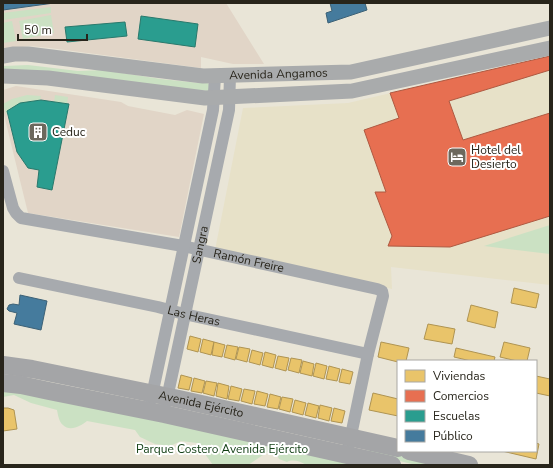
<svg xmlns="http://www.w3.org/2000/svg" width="553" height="468" font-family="'Nunito Sans',sans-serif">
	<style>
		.built { fill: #e7e1c8 }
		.education { fill: #e1d5c7 }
		.green { fill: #cbe1c3 }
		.homes { fill: #e9c46a; stroke: #af9452 }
		.shops { fill: #e76f51; stroke: #ae5941 }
		.schools { fill: #2a9d8f; stroke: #29796c }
		.public { fill: #457b9d; stroke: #3c6176 }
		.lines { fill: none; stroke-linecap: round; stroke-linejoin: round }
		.minor { stroke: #a7aaae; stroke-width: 12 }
		.major { stroke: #a9abac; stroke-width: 15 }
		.highway { stroke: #a4a5a7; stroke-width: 18 }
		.labels { text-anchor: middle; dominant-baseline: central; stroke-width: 4; stroke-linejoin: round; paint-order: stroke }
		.street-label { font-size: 12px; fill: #28251b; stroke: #fff }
		.poi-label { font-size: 12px; fill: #28251b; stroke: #fff; text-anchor: start }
		.park-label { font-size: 12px; fill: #103e13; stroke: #fff }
	</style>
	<rect width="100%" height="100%" fill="#e9e5d7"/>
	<path class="built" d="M550 56V285L391 267 392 289 369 283 215 250 243 108 348 103Z"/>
	<g class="education">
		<path d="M3 3H226L264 64H233L201 57V68L50 48 29 46 3 50Z"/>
		<path d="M16 86 121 102 128 106 175 115 187 110 204 114 179 237 28 213 3 111V90Z"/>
	</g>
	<g class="green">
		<path d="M51 7V13L3 20V13Z"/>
		<path d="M51 15 54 33 23 39 19 21Z"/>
		<path d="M12 21 16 41 3 43V23Z"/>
		<path d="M28 65 78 71 103 70 161 79 199 83H208L210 85 209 91 3 73V67L4 66Z"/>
		<path d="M27 95 41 96 39 104 14 108 6 114 3 104 12 99Z"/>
		<path d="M55 95 68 97 67 105 54 103Z"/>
		<path d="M550 225V254L484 246Z"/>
		<path d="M12 391 369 465H306C301 461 292 459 287 462L279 459 276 453 269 451 248 465H213L197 443 181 441 170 446 155 444 140 437 135 430 87 421C81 426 70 432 63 425 59 422 58 415 57 410L31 403 14 395 3 397V392Z"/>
		<path d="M368 448 438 462 437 465H416L367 453Z"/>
	</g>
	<g class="homes">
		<path d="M514 288 539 294 536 308 511 303Z"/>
		<path d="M471 305 498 312 495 328 467 321Z"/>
		<path d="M428 324 455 329 452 344 424 339Z"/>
		<path d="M190 336 201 339 198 352 187 349Z"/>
		<path d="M203 339 214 342 211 355 200 352Z"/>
		<path d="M214 342 225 345 222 357 212 355Z"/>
		<path d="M381 342 409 348 406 361H398V362L378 357Z"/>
		<path d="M504 342 530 348 527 361H517L500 357Z"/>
		<path d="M227 345 238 347 235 360 224 357Z"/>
		<path d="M239 347 250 349 247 362 236 359Z"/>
		<path d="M456 348 495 357 494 361H471L454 357Z"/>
		<path d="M252 350 263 353 260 365 249 362Z"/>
		<path d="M265 352 276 355 273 368 262 365Z"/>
		<path d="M278 356 289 358 286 371 275 368Z"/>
		<path d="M291 358 302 360 299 373 288 370Z"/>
		<path d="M303 361 314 364 312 376 300 373Z"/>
		<path d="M316 363 327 366 324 379 313 376Z"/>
		<path d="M329 366 340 369 337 381 326 379Z"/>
		<path d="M342 369 353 372 350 384 339 382Z"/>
		<path d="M181 375 192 378 189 390 178 388Z"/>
		<path d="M536 376 550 379V396L536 393Z"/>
		<path d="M194 378 205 381 202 393 191 391Z"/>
		<path d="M206 381 217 383 214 396 203 393Z"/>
		<path d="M218 383 229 386 227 399 216 396Z"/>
		<path d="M231 386 242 389 239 401 228 399Z"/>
		<path d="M244 389 255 391 252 404 241 401Z"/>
		<path d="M257 391 268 394 265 406 254 404Z"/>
		<path d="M373 393 398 399V416L369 410Z"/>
		<path d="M270 394 281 397 278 409 267 407Z"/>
		<path d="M282 397 293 399 290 412 279 409Z"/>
		<path d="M295 400 306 403 303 415 292 412Z"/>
		<path d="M308 403 319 406 316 418 305 415Z"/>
		<path d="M320 405 332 408 329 421 318 418Z"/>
		<path d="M3 408H8L14 410 17 429 3 431Z"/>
		<path d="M334 408 345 411 342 423 331 421Z"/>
		<path d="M536 443 539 444 536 459 502 451H536Z"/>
	</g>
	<path class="shops" d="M550 56V70L449 101 463 140 550 113V216L450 247 388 246 392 236 375 192H386L364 130 399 118 390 93Z"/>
	<g class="schools">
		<path d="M141 16 198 24 195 47 138 39Z"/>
		<path d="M125 22 127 36 67 42 65 27Z"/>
		<path d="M41 100 69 104 52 190 37 187 39 170 28 168 17 152 7 111 20 103Z"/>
	</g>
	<g class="public">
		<path d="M3 3H54L3 10Z"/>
		<path d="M330 3H365L367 10 328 23 326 13 332 11Z"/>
		<path d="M20 295 47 301 41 330 14 324 17 313 9 311 7 309 9 305 13 304 19 305Z"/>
	</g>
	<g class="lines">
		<g class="minor">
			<path id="s1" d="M3 171 13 208 16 213 21 218 183 246 377 289 382 291 383 296 368 354 349 445"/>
			<path id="s2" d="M19 278 158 307 184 314 368 354"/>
			<path d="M151 400 213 110 215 76"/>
			<path id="s3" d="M166 403 229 110 230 75"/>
		</g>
		<g class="major">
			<path id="s4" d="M3 56 14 54H28L203 76 351 72 550 28"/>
			<path d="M3 76 48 78 205 98 352 91 550 48"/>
		</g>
		<g class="highway">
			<path id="s5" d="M3 365 32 369 179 399 398 448"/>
			<path d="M3 383 21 385 49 391 164 414 392 465"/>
			<path d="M409 451 469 465"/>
		</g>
	</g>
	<defs>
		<symbol id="building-square" viewBox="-11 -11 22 22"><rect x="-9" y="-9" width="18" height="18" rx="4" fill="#6c685d" stroke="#fff"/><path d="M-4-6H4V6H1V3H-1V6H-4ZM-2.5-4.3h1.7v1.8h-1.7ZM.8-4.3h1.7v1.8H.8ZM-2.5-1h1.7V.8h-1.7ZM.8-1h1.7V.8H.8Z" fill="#fff"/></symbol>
		<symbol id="hotel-square" viewBox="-11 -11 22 22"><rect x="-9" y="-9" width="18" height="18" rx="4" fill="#6c685d" stroke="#fff"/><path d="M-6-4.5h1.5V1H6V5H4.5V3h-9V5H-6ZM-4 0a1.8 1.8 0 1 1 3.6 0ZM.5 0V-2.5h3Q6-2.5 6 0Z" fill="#fff"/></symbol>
	</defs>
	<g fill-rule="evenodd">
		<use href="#building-square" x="27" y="121" width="22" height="22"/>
		<use href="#hotel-square" x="446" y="146" width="22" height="22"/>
	</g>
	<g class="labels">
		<g class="street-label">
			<text stroke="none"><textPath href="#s4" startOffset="277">Avenida Angamos</textPath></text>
			<text stroke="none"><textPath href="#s3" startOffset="162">Sangra</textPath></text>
			<text stroke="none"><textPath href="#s1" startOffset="283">Ramón Freire</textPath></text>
			<text stroke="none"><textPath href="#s2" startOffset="179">Las Heras</textPath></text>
			<text stroke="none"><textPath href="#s5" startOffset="202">Avenida Ejército</textPath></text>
		</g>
		<g class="poi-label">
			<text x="52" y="132">Ceduc</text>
			<text x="471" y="150">Hotel del<tspan x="471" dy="14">Desierto</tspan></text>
		</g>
		<g class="park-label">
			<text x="222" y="449">Parque Costero Avenida Ejército</text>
		</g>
	</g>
	<rect width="553" height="468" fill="none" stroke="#28251b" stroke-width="8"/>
	<rect x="397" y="360" width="140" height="92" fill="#ffffff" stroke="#a9a8a4"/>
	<rect x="405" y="370" width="20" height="12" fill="#e9c46a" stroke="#a9a8a4"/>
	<text x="433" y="380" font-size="12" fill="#28251b">Viviendas</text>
	<rect x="405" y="390" width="20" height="12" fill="#e76f51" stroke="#a9a8a4"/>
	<text x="433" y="400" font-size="12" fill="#28251b">Comercios</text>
	<rect x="405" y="410" width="20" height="12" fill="#2a9d8f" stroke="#a9a8a4"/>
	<text x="433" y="420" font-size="12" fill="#28251b">Escuelas</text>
	<rect x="405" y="430" width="20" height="12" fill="#457b9d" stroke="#a9a8a4"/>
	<text x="433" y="440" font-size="12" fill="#28251b">Público</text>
	<path d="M18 34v6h69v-6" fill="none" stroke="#28251b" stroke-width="2"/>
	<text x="24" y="34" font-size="12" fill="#28251b" stroke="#ffffff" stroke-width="3" paint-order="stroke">50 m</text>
</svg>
